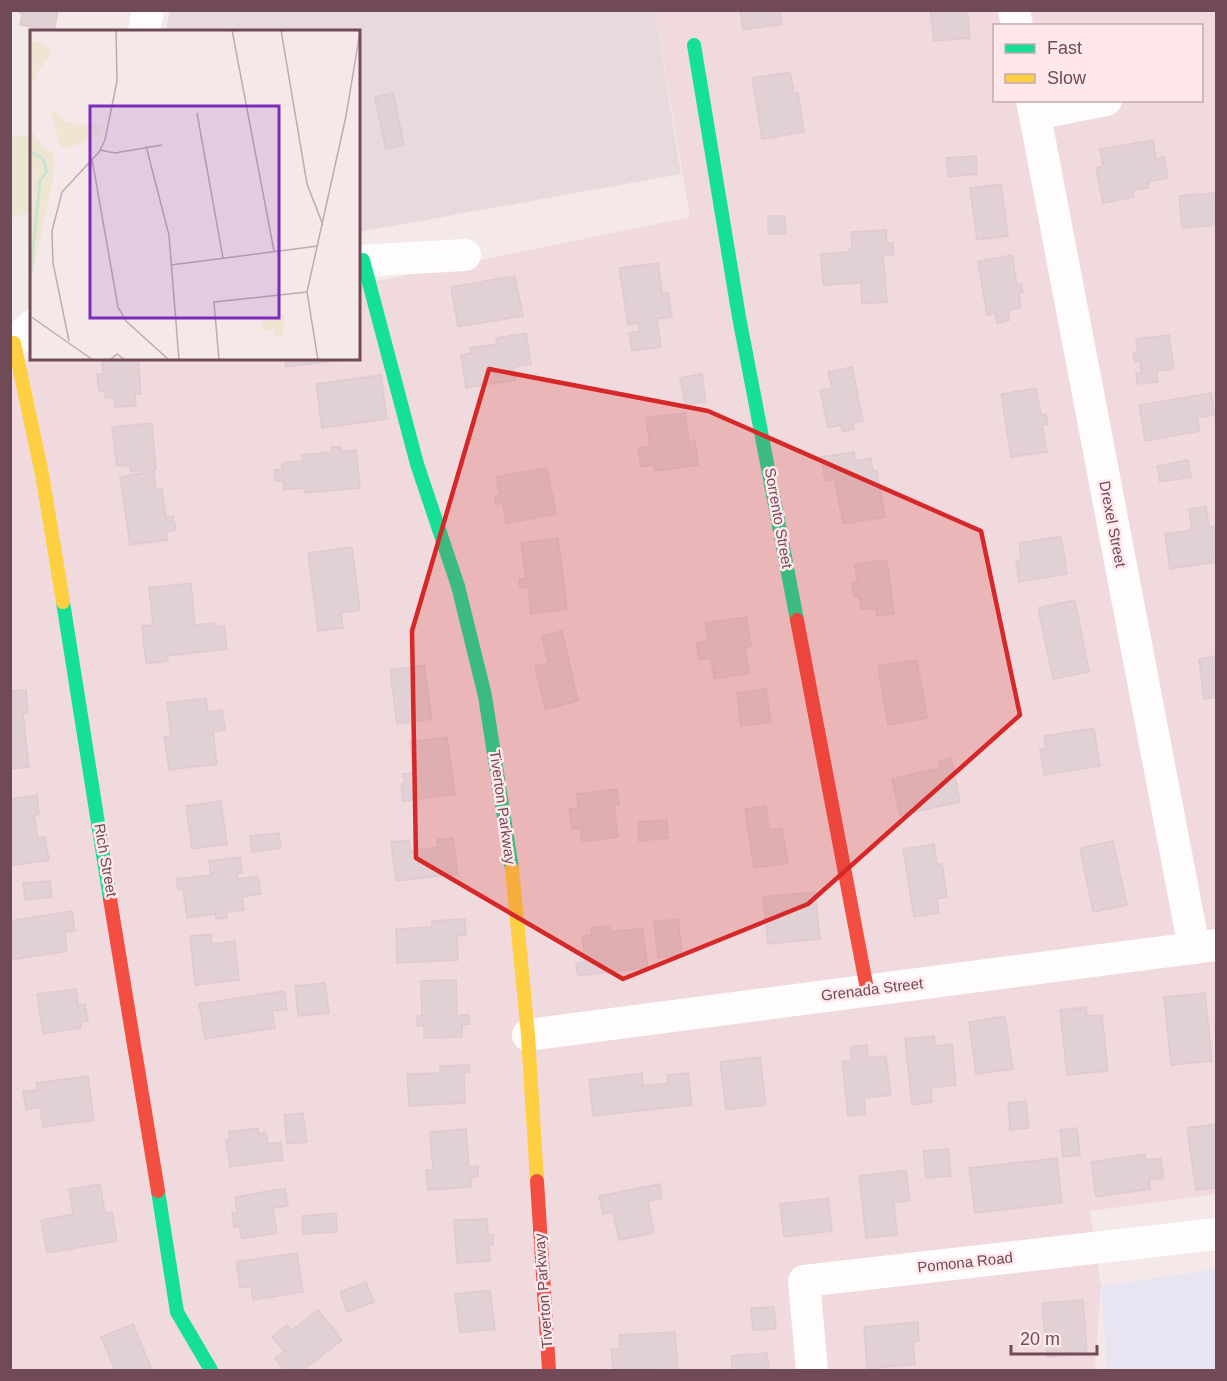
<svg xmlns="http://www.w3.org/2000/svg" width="1227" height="1381" font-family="Helvetica,sans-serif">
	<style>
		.residential { fill: #f1dadd; fill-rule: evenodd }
		.industrial { fill: #e7d9dc }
		.education { fill: #e9e4f1 }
		.green { fill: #eee5d3 }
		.building { fill: #e1d0d4; stroke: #decad0; stroke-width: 1.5 }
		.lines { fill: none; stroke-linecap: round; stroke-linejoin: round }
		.street { stroke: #fefcfc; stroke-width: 32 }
		.fast { stroke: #16e098; stroke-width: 14 }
		.slow { stroke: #ffcf43; stroke-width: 14 }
		.jam { stroke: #f24e42; stroke-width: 14 }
		.marked { fill: #d62828; fill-opacity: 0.2; stroke: #d62828; stroke-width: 4.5; stroke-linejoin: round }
		.labels { text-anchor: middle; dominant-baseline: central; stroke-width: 5; stroke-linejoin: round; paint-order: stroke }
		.street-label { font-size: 15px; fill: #714a58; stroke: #fee8ea }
		.inset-river { fill: none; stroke: #cae4d3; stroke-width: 3 }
		.inset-road { fill: none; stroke: #c0a9af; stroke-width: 1.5 }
		.view { fill: #7b2cbf; fill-opacity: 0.15; stroke: #7b2cbf; stroke-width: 3 }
		.inset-edge { fill: none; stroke: #714a58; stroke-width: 3 }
	</style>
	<rect width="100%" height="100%" fill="#f5e8e9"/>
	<path class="residential" d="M655 11H1216V1194L1090 1211 1101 1286 1095 1370H11L10 375 32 358H358L359 285 690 217ZM994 26H1202V100H994Z"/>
	<path class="industrial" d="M170 10 655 11 681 174 359 232 358 32H166Z"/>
	<path class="education" d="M1216 1269V1370H1107L1101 1286Z"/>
	<path class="green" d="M31 134V213L11 217V137Z"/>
	<g class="building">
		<path d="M16 10H58L54 31 20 25 22 14Z"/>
		<path d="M740 10H780L782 24 743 30Z"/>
		<path d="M930 10H967L970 38 934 41Z"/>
		<path d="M790 72 794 93H798L804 132 762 139 752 78Z"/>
		<path d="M393 93 404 145 386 149 375 97Z"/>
		<path d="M1153 140 1156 159 1164 157 1168 178 1148 182 1149 188 1133 190 1134 197 1103 203 1096 168 1103 166 1100 149Z"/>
		<path d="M976 156 977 174 948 177 946 158Z"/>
		<path d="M1001 184 1008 236 977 240 970 188Z"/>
		<path d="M1214 193 1216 225 1182 228 1179 196Z"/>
		<path d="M768 216H785L786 234H768Z"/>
		<path d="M886 230 887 243H893V255H883L887 302 862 304 861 283 823 285 821 254 847 252 852 246 851 232Z"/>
		<path d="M1012 255 1017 285 1021 284 1023 293 1019 294 1021 308 1008 310 1010 320 997 323 995 313 987 315 978 261Z"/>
		<path d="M658 263 662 293 668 292 672 317 657 319 661 347 632 351 629 333 640 331 639 323 628 325 619 268Z"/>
		<path d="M515 276 523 316 458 327 451 287Z"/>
		<path d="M526 333 531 364 514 367 515 380 466 388 461 355 471 353 470 348 497 344 496 338Z"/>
		<path d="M1169 335 1174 369 1157 371 1158 382 1137 384 1136 373H1141L1140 361 1135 362 1133 353H1138L1136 339Z"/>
		<path d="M102 358H138L141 394H135L136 406 115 407 114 397 105 398V391H99L97 374H103Z"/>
		<path d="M285 358H340V360L286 367Z"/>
		<path d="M852 367 863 421 853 423 854 429 842 432 841 425 828 428 820 390 832 388 828 372Z"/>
		<path d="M702 374 706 402 685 405 680 378Z"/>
		<path d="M381 375 387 419 322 428 316 384Z"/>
		<path d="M1036 388 1041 415 1046 414 1048 424 1042 425 1047 452 1011 457 1001 394Z"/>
		<path d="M1211 393 1215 415 1197 418 1200 431 1145 441 1139 405Z"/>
		<path d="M685 413 689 442 695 441 698 465 655 471 654 465 641 467 638 448 650 447 646 418Z"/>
		<path d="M152 423 156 469 131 472 130 465 117 466 112 427Z"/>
		<path d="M331 447H341L342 452 356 450 360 488 305 493V488L284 490 283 481H276L274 470 282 469V463L302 461V455L332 452Z"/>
		<path d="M854 452 855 461 871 458 873 471H877L885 517 843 524 835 479 825 481 821 457Z"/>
		<path d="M1188 460 1191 477 1160 482 1157 466Z"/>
		<path d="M547 468 556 514 506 523 503 503 496 504 495 496 500 495 496 477Z"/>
		<path d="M154 471 156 490 162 489 166 517 173 516 176 530 166 532 167 540 130 545 120 477Z"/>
		<path d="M1206 506 1209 527 1215 526 1216 562 1170 569 1165 534 1192 530 1189 509Z"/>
		<path d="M1061 536 1067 574 1019 582 1016 561 1021 560 1019 543Z"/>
		<path d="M558 538 567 609 531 614 528 587 520 588 519 579H526L521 543Z"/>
		<path d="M352 547 360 610 341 613 343 628 318 631 308 553Z"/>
		<path d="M887 560 894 614 877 616 876 608 861 609 859 596 854 597 852 582H857L855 564Z"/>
		<path d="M191 583 195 625 214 623V627L224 626 227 649 167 656 168 661 146 664 142 626 153 625 149 588Z"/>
		<path d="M1075 600 1089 672 1053 679 1038 608Z"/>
		<path d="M746 617 751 646 745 647 749 673 714 679 711 658 699 660 696 643 708 641 705 623Z"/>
		<path d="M562 631 578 701 545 709 535 666 548 663 542 636Z"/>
		<path d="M1216 656V697L1204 699 1199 659Z"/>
		<path d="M917 660 927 718 888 725 878 666Z"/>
		<path d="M424 665 432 719 397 724 390 670Z"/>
		<path d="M766 689 771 722 741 726 737 693Z"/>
		<path d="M26 690 28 713 23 714 29 767 10 769V691Z"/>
		<path d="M206 698 208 712 222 710 225 730 213 732 217 764 169 770 164 737 171 736 167 703Z"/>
		<path d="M1094 728 1100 766 1044 775 1040 749 1046 748 1044 736Z"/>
		<path d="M447 737 455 794 403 801 401 784 405 783 403 774 414 773 410 742Z"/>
		<path d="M951 758 960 802 900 815 892 779 940 768 939 761Z"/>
		<path d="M617 789 619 805 614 806 618 837 582 842 580 828 572 829 569 809 578 808 577 794Z"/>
		<path d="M37 795 39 814 34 815 38 838 45 837 49 860 10 866V799Z"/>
		<path d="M221 801 227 844 192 849 186 806Z"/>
		<path d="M766 806 769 830 782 828 788 863 754 868 745 809Z"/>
		<path d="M667 820 668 838 639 841 638 822Z"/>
		<path d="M279 833 281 848 252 852 250 836Z"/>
		<path d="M453 838 458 874 396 881 391 842 409 840 410 851 438 847 437 840Z"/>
		<path d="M1113 841 1127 905 1093 912 1080 848Z"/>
		<path d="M934 844 937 864H942L947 897 937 899 939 913 914 917 903 849Z"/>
		<path d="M240 857 242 873H237L238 879 258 876 261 894 242 897 244 910 227 912V918L216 919 215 914 187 918 183 889 178 890 176 879 211 875 209 861Z"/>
		<path d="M50 881 52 897 25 900 23 883Z"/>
		<path d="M815 892 820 939 768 944 763 897Z"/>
		<path d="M72 911 75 931 65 932 67 951 10 960V921Z"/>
		<path d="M465 919 466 935 457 936 458 960 397 963 396 929 432 927V921Z"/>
		<path d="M678 919 682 955 658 958 654 922Z"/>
		<path d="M610 926 611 932 642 928 648 967 578 976 576 963 585 962 582 936 592 935 591 928Z"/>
		<path d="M211 934 212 944 235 941 239 980 195 985 190 936Z"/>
		<path d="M456 980 457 1015H469L470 1024 462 1025V1037L424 1038V1026H417V1016H422L421 981Z"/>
		<path d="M325 983 329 1013 298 1016 295 986Z"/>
		<path d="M76 989 78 1005 85 1004 88 1021 80 1022 81 1028 43 1034 37 994Z"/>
		<path d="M284 991 287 1009 272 1011 275 1028 205 1039 199 1004Z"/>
		<path d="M1205 993 1212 1061 1171 1065 1164 997Z"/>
		<path d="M1086 1007 1087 1016 1102 1015 1108 1071 1067 1075 1060 1010Z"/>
		<path d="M1005 1016 1013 1069 976 1074 969 1022Z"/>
		<path d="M934 1036 935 1046 952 1044 956 1085 931 1088 932 1102 912 1105 905 1039Z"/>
		<path d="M867 1045 868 1058 886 1056 891 1095 864 1098 866 1114 848 1116 842 1061 852 1060 850 1047Z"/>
		<path d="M760 1057 766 1105 726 1110 720 1062Z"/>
		<path d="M469 1065 470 1072H464L465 1103 409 1106 407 1074 440 1073V1066Z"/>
		<path d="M642 1073 643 1086 668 1083 667 1075 688 1073 692 1105 593 1116 589 1080Z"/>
		<path d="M88 1076 94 1120 43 1127 40 1107 26 1110 23 1091 37 1090 36 1083Z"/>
		<path d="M1026 1101 1029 1128 1010 1130 1008 1103Z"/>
		<path d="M303 1113 307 1142 287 1144 284 1115Z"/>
		<path d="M1216 1124V1188L1196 1190 1187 1128Z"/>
		<path d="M258 1128 259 1134 266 1133 268 1144 281 1142 283 1160 230 1167 226 1140 230 1139 229 1132Z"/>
		<path d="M1077 1128 1080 1155 1063 1157 1060 1130Z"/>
		<path d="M466 1129 469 1167 478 1166V1176L471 1177V1187L428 1190 426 1170H433L430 1132Z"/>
		<path d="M948 1149 951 1176 926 1178 923 1151Z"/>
		<path d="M1145 1154 1146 1160 1161 1158 1164 1178 1149 1180 1150 1189 1096 1197 1091 1162Z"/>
		<path d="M1057 1158 1062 1203 975 1213 969 1168Z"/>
		<path d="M906 1170 910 1201 894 1202 897 1235 866 1238 859 1176Z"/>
		<path d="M100 1184 105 1213 112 1212 117 1241 47 1253 41 1220 73 1214 69 1189Z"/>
		<path d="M660 1184 662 1198 648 1201 654 1233 619 1240 613 1212 603 1214 599 1196Z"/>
		<path d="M285 1188 288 1206 273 1208 277 1233 242 1239 239 1226 234 1227 232 1213 237 1212 235 1197Z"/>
		<path d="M828 1198 832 1231 784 1237 780 1204Z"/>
		<path d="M336 1213 337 1232 303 1234 302 1216Z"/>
		<path d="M487 1219 488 1235H493V1245H489L490 1261 457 1263 454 1220Z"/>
		<path d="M297 1253 303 1292 253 1300 251 1286 240 1288 236 1262Z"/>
		<path d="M366 1282 374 1302 347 1312 340 1292Z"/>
		<path d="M490 1290 495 1329 460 1333 455 1294Z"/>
		<path d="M1083 1300 1087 1354 1047 1357 1042 1303Z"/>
		<path d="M774 1307 776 1329 753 1330 751 1308Z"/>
		<path d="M318 1310 342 1340 303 1370H285L275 1358 284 1351 272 1337 287 1325 292 1330Z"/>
		<path d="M918 1322 919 1341 913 1342 915 1364 867 1369 864 1327Z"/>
		<path d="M133 1324 152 1370H115L101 1337Z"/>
		<path d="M675 1332 678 1370 613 1369 611 1349H620L619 1335Z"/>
		<path d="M767 1353 769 1370H732L731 1356Z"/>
	</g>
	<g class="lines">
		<g class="street">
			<path d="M1014 10 1017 26"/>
			<path d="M144 32 148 10"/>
			<path d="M1032 100 1194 948"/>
			<path d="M1035 114 1106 100"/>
			<path d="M358 261 465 255"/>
			<path d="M10 346 32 326"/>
			<path d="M528 1035 1216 945"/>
			<path d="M812 1370 804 1281 1216 1234"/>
		</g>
		<g class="fast">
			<path d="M694 45 739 317 797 620"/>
			<path d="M363 260 417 464 458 586 485 696 512 869"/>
			<path d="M63 602 110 899"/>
			<path d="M158 1191 177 1312 211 1370"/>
		</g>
		<g class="slow">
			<path d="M14 343 42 474 63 602"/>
			<path d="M512 869 528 1035 537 1181"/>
		</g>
		<g class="jam">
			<path d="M797 620 867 989"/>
			<path d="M110 899 158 1191"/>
			<path d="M537 1181 549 1370"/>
		</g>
	</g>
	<path class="marked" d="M489 369 708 411 981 531 1020 715 808 904 623 979 416 858 412 631Z"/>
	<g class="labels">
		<g class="street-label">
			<text transform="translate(779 518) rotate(80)">Sorrento Street</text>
			<text transform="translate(1113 524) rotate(79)">Drexel Street</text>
			<text transform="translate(503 807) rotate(82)">Tiverton Parkway</text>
			<text transform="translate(106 860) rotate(80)">Rich Street</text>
			<text transform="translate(872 989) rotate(-7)">Grenada Street</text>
			<text transform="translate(965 1262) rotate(-6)">Pomona Road</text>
			<text transform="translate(543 1291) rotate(-94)">Tiverton Parkway</text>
		</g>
	</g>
	<g transform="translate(30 30)">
		<rect width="330" height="330" fill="#f5e8e9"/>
		<path d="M0 10 16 14 22 25 7 42 0 60ZM20 81 30 84 35 92 70 96 71 104 39 118 30 116ZM0 98 13 117 23 122 24 144 0 256 3 154ZM254 285 253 305 245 306 244 299 232 301V288Z" fill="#eee5d3"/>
		<path class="inset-river" d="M0 121 13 129 17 141 10 151 0 248"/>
		<path class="inset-road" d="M202 0 244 221M251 0 277 154 293 195M167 83 193 228M116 116 139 205 149 330M70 120 85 123 132 115M62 129 88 277 96 291 139 330M141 235 288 216M0 286 63 330M39 311 23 233 22 201 32 162 69 122 75 110 87 51 86 0M80 330 87 324 95 330M189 330 184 272 277 262M288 330 277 262 316 86 330 2"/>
		<path class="view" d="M60 76H249V288H60Z"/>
		<rect width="330" height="330" class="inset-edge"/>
	</g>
	<rect width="1227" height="1381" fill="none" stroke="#714a58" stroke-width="24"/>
	<rect x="993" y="24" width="210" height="78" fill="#fee8ea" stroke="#c6a9b0" stroke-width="1.5"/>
	<rect x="1005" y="44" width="30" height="9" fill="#16e098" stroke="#c6a9b0" stroke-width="1.5"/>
	<text x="1047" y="54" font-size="18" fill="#714a58">Fast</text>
	<rect x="1005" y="74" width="30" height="9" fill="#ffcf43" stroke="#c6a9b0" stroke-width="1.5"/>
	<text x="1047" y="84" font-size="18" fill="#714a58">Slow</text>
	<path d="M1011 1345v9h86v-9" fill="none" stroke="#714a58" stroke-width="3"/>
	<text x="1020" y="1345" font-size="18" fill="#714a58" stroke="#fee8ea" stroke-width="4.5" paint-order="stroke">20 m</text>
</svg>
